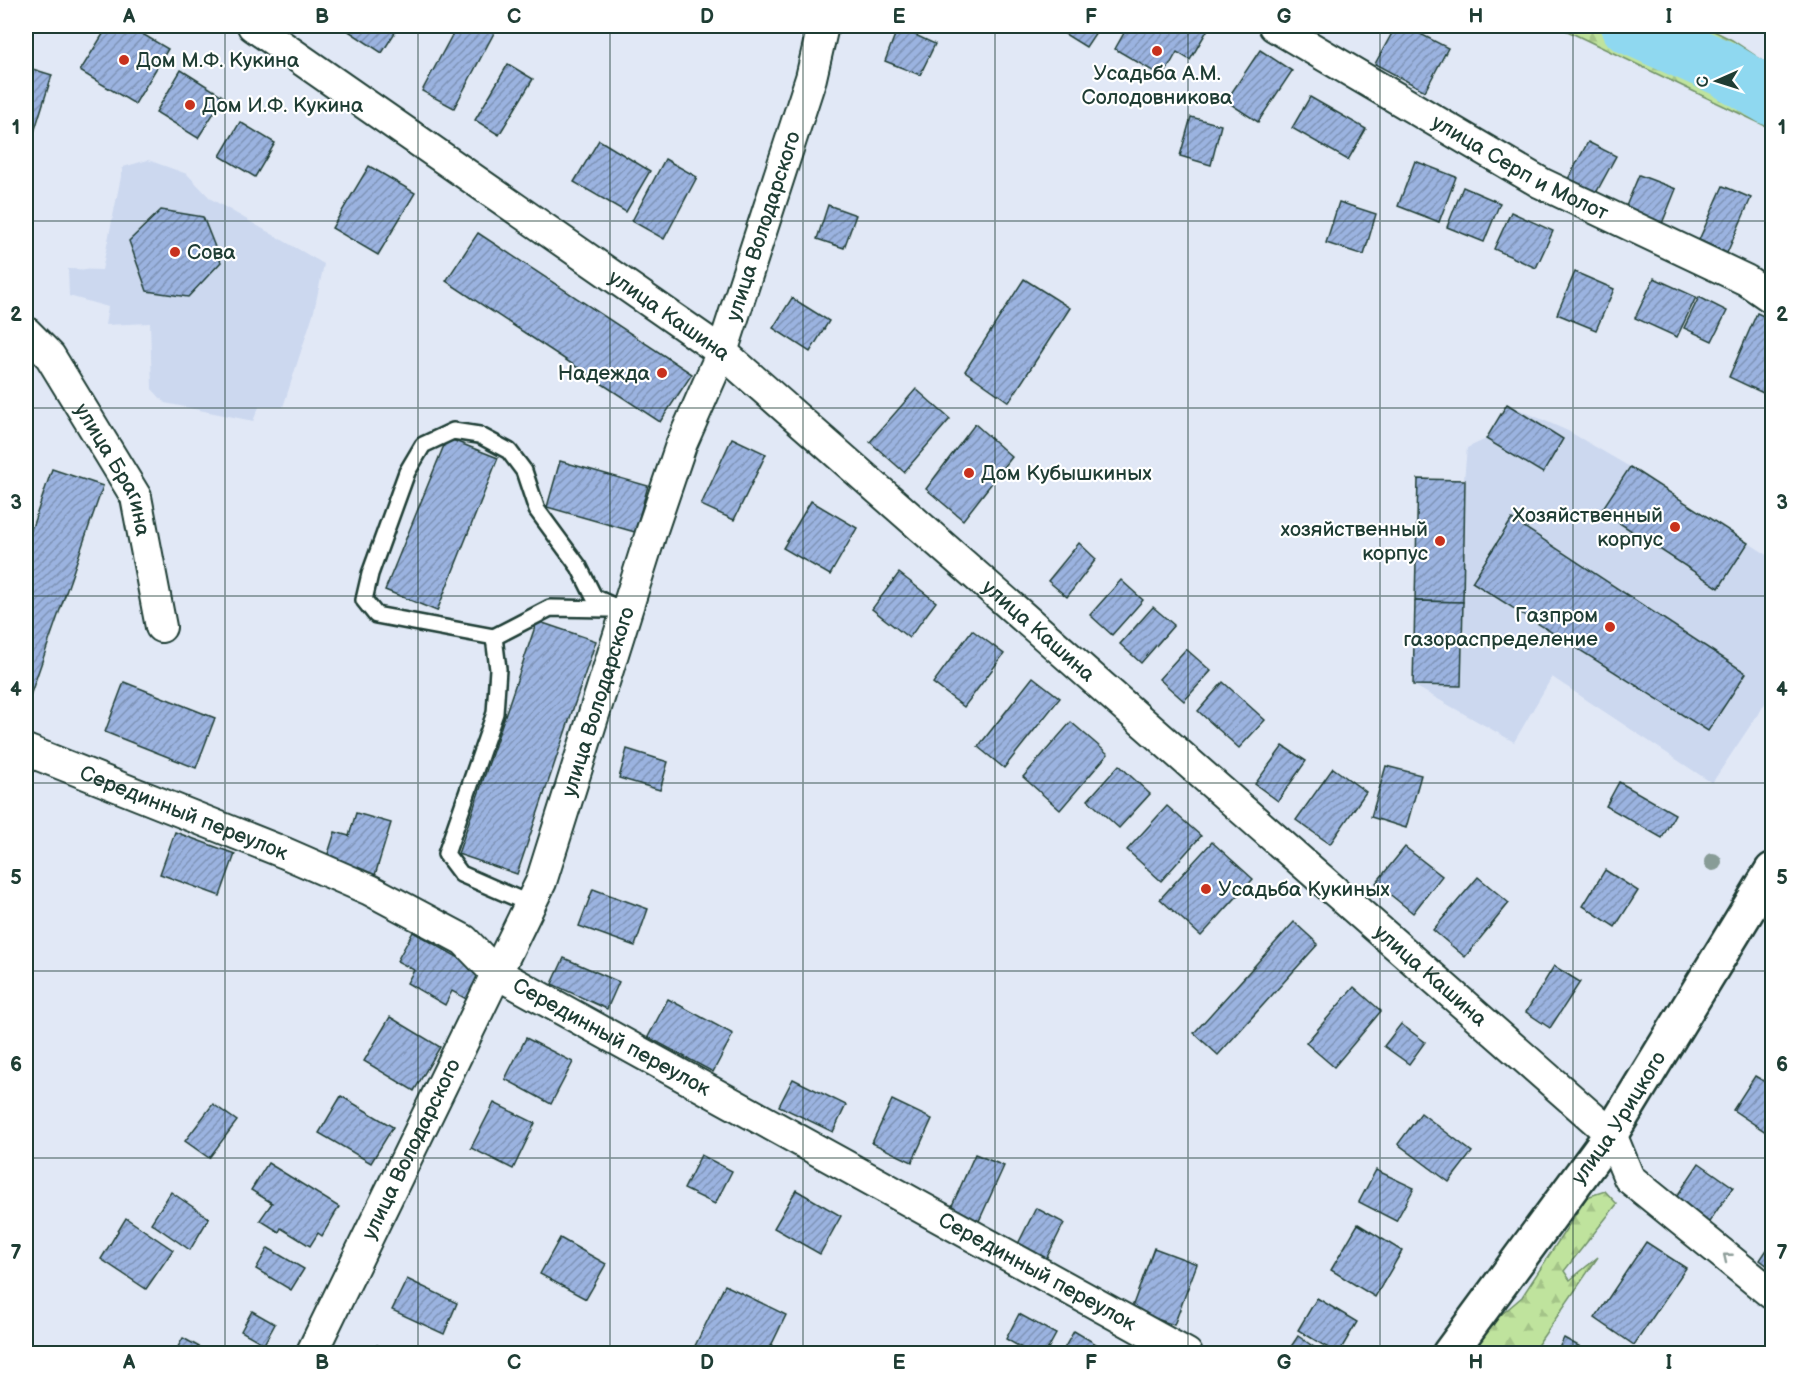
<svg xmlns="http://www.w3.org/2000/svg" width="1798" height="1379" font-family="'Balsamiq Sans',sans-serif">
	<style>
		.built { fill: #ccd8ef }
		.forest { fill: url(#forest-firs); stroke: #6f9068; stroke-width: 1.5 }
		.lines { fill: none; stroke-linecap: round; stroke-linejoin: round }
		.river { stroke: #8fd8f0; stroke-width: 56 }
		.building { fill: url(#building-hatch); stroke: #1f3d34; stroke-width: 1.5 }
		.service-casing { stroke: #1f3d34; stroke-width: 20 }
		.minor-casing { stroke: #1f3d34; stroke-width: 34 }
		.tertiary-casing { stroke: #1f3d34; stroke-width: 38 }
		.service { stroke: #fff; stroke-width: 15 }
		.minor { stroke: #fff; stroke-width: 30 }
		.tertiary { stroke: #fff; stroke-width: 33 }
		.tree { fill: #889c97 }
		.oneway { stroke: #8f9e9a }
		.grid { fill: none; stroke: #1f3d34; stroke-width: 1.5; stroke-opacity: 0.55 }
		.poi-dot { fill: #c8321e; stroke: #fff; stroke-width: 2 }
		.labels { text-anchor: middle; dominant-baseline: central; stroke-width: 4.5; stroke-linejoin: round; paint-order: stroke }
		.poi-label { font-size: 21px; fill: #1f3d34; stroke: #fff; text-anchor: start }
		.street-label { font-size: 21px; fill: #1f3d34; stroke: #fff }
		.neatline { fill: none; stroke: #1f3d34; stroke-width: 2 }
		.grid-label { font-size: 20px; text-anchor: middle; font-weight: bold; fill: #1f3d34 }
	</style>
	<defs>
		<pattern id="forest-firs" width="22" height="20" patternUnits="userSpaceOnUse" patternTransform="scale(1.5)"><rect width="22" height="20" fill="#bfe39d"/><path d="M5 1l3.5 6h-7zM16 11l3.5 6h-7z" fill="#a4c488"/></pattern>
		<pattern id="building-hatch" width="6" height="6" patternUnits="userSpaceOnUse" patternTransform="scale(1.5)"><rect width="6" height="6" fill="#9bb3e0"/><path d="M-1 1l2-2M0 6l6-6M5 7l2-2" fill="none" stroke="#7e93b6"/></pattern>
	</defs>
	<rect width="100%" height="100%" fill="#e1e8f6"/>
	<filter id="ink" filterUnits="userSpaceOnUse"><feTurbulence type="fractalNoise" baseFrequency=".0167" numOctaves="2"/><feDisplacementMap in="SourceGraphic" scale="12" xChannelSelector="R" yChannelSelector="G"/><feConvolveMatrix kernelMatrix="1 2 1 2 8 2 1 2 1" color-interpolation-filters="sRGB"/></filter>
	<g filter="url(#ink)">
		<g class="built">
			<path d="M148 160 187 174 211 199 324 264 314 311 283 407H259L253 421 165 403 152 389 150 323 105 325 108 307 69 296 68 269 102 270 123 167Z"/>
			<path d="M1507 404 1568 431 1630 467 1772 558V693L1712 783 1552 677 1514 742 1413 685 1418 479 1464 480 1467 448 1486 439Z"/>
		</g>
		<g class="forest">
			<path d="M1557 26H1704L1732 40 1772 67V129Z"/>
			<path d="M1605 1191 1617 1204 1564 1271 1570 1280 1598 1257 1532 1353 1455 1354 1522 1297 1587 1197Z"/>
		</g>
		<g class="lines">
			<path class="river" d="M1629 26 1724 69 1772 98"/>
		</g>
		<g class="building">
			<path d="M108 26H129L168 49 135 104 80 71Z"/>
			<path d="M350 26H399L382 53 347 30Z"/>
			<path d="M457 26H485L495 31 454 108 422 91Z"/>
			<path d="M1052 26H1100L1086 47Z"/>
			<path d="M1128 26H1201L1208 29 1190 60 1177 52 1163 77 1115 49Z"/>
			<path d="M1396 26H1405L1448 48 1425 91 1375 64Z"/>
			<path d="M898 27 935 44 920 75 885 61Z"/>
			<path d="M1260 50 1292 71 1258 122 1226 101Z"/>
			<path d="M508 64 533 79 499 135 475 120Z"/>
			<path d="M26 67 52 75 26 158Z"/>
			<path d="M181 70 224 97 198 138 156 112Z"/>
			<path d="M1310 97 1366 129 1348 160 1292 128Z"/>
			<path d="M1191 117 1221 125 1211 165 1180 156Z"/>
			<path d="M240 122 275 143 255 177 220 156Z"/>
			<path d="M599 140 650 171 626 212 574 182Z"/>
			<path d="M1588 142 1616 156 1596 193 1568 179Z"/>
			<path d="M665 159 697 177 664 239 632 221Z"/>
			<path d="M1415 161 1456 177 1439 222 1398 206Z"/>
			<path d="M369 166 415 193 378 255 332 228Z"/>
			<path d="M1639 175 1676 189 1661 226 1624 211Z"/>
			<path d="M1723 186 1751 198 1727 253 1699 240Z"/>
			<path d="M1463 187 1500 203 1484 242 1447 227Z"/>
			<path d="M1339 202 1376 214 1364 255 1326 243Z"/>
			<path d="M828 205 856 215 844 248 817 239Z"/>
			<path d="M161 210 203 217 221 262 188 297 147 291 129 241Z"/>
			<path d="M1511 212 1553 231 1536 268 1494 249Z"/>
			<path d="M478 233 692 374 660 422 446 281Z"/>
			<path d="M1575 272 1614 289 1596 330 1557 314Z"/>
			<path d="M1654 278 1696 297 1677 337 1635 318Z"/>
			<path d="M1024 279 1070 308 1009 402 965 371Z"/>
			<path d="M1699 297 1727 311 1712 341 1684 328Z"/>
			<path d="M792 298 829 321 810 352 773 328Z"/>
			<path d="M1757 313 1772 320V371L1763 393 1729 377Z"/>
			<path d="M916 389 950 419 904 472 870 442Z"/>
			<path d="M1507 404 1563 439 1543 473 1486 439Z"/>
			<path d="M975 424 1012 457 963 520 926 489Z"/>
			<path d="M447 438 498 458 437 611 385 590Z"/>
			<path d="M732 438 766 454 734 520 701 505Z"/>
			<path d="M560 461 648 486 635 532 547 507Z"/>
			<path d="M1630 467 1748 543 1719 588 1601 511Z"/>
			<path d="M52 469 103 486 30 696 26 694V545Z"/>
			<path d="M1418 479 1465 480 1463 602 1415 601Z"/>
			<path d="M811 501 857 528 830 575 783 548Z"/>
			<path d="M1512 519 1746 673 1708 731 1472 582Z"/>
			<path d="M1079 543 1096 559 1067 597 1048 581Z"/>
			<path d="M899 573 936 602 909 638 872 609Z"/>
			<path d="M1121 580 1143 600 1112 635 1090 615Z"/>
			<path d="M1415 601 1463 602 1461 686 1413 685Z"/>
			<path d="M1153 607 1174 625 1141 663 1120 644Z"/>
			<path d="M537 621 596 641 517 874 458 854Z"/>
			<path d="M972 630 1004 654 964 707 933 683Z"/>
			<path d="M1186 649 1211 671 1184 701 1159 679Z"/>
			<path d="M1033 677 1060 698 1004 768 978 747Z"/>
			<path d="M124 682 215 718 196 768 105 732Z"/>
			<path d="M1223 682 1265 720 1239 748 1198 711Z"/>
			<path d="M1071 722 1108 754 1060 810 1023 777Z"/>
			<path d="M1283 746 1306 761 1278 801 1255 784Z"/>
			<path d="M627 749 668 762 660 790 619 778Z"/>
			<path d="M1119 765 1150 794 1119 828 1088 800Z"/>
			<path d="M1386 766 1421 775 1406 828 1371 817Z"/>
			<path d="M1333 768 1366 792 1330 844 1296 820Z"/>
			<path d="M1619 782 1675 814 1662 838 1606 806Z"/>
			<path d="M1167 806 1201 836 1161 881 1127 850Z"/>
			<path d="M356 813 391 823 375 875 326 860 335 832 349 836Z"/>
			<path d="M175 832 235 854 220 896 160 874Z"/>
			<path d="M1212 842 1253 879 1201 936 1160 899Z"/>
			<path d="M1405 847 1442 876 1413 913 1376 883Z"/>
			<path d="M1605 870 1638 891 1615 927 1583 906Z"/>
			<path d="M1478 877 1509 903 1465 957 1433 930Z"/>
			<path d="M593 889 648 909 635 946 579 926Z"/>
			<path d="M1294 922 1318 944 1218 1055 1194 1033Z"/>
			<path d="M413 932 486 973 470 1001 452 991 445 1005 407 983 414 970 397 961Z"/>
			<path d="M564 958 619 982 607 1009 552 984Z"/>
			<path d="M1554 966 1580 982 1550 1028 1526 1012Z"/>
			<path d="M1354 987 1381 1011 1334 1067 1306 1043Z"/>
			<path d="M668 999 733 1034 713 1072 648 1037Z"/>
			<path d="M390 1017 440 1047 414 1091 364 1061Z"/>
			<path d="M1401 1024 1425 1042 1409 1064 1384 1046Z"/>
			<path d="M526 1038 573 1062 551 1104 505 1079Z"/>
			<path d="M1755 1076 1772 1086V1136L1733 1110Z"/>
			<path d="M793 1079 846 1105 833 1132 779 1106Z"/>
			<path d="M341 1096 393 1127 371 1163 319 1133Z"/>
			<path d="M892 1100 932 1119 912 1162 872 1143Z"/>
			<path d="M494 1103 535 1123 513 1169 471 1148Z"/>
			<path d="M213 1104 237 1121 209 1158 185 1141Z"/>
			<path d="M1421 1113 1472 1152 1449 1182 1398 1144Z"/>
			<path d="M975 1154 1004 1166 979 1221 951 1208Z"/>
			<path d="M701 1155 732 1171 715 1204 684 1189Z"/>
			<path d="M268 1163 339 1207 322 1236 318 1233 310 1246 281 1228 279 1232 260 1220 272 1203 251 1190Z"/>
			<path d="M1699 1163 1733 1187 1705 1228 1671 1205Z"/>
			<path d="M1376 1170 1414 1188 1396 1221 1359 1202Z"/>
			<path d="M796 1190 841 1216 820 1254 774 1228Z"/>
			<path d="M171 1192 209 1218 190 1250 151 1223Z"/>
			<path d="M1036 1208 1064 1223 1046 1259 1018 1244Z"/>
			<path d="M126 1218 173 1250 146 1289 101 1259Z"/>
			<path d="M1358 1224 1402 1251 1375 1297 1331 1270Z"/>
			<path d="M560 1238 606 1264 586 1299 540 1274Z"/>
			<path d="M1646 1242 1686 1268 1634 1345 1595 1318Z"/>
			<path d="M1772 1242V1269L1760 1260Z"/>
			<path d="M268 1248 304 1269 291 1290 256 1269Z"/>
			<path d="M1154 1248 1197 1264 1174 1325 1131 1310Z"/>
			<path d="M407 1279 457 1303 444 1334 392 1310Z"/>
			<path d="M725 1285 786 1315 767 1354H691Z"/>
			<path d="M1317 1298 1357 1322 1338 1354 1298 1330Z"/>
			<path d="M252 1311 275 1324 264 1344 241 1331Z"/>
			<path d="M1019 1314 1056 1334 1045 1354H1032L1006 1339Z"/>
			<path d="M1074 1331 1108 1351 1107 1354H1061Z"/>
			<path d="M1298 1336 1324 1354H1286Z"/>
			<path d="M183 1338 212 1354H174Z"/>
			<path d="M1564 1338 1593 1354H1556Z"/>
			<path d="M377 1345 395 1354H372Z"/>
		</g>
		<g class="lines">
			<defs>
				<g id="service">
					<path d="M494 637 550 608 609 609"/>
					<path d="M530 904 461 874 446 854 495 713 498 669 494 637 376 615 364 600 370 574 407 472 423 445 453 431 479 435 509 451 524 471 537 510 579 567 594 597 626 612"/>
				</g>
				<g id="minor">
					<path id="s1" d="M253 26 722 352 1611 1134 1629 1178 1772 1294"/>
					<path id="s2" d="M1274 26 1541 183 1746 280 1772 298"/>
					<path id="s3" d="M26 332 50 356 136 497 161 627"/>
					<path id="s4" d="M26 750 285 853 370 890 464 940 496 973 1187 1354"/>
					<path id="s5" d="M311 1354 541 882 652 530 681 445 722 352 811 78 823 26"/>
				</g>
				<g id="tertiary">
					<path id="s6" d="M1449 1354 1611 1134 1772 870"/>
				</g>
			</defs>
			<use href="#service" class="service-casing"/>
			<use href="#minor" class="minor-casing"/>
			<use href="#tertiary" class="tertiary-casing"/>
			<use href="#service" class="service"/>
			<use href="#minor" class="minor"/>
			<use href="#tertiary" class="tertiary"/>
		</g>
		<circle class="tree" cx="1713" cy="862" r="9"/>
		<defs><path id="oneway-chevron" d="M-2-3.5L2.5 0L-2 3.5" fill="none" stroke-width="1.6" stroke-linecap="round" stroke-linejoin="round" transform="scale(1.5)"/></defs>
		<use class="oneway" href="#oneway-chevron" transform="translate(1727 1257) rotate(-141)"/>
	</g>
	<path class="grid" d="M225 26V1354M418 26V1354M610 26V1354M803 26V1354M995 26V1354M1188 26V1354M1380 26V1354M1573 26V1354M26 221H1772M26 408H1772M26 596H1772M26 783H1772M26 971H1772M26 1158H1772"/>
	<g class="poi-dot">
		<circle cx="1157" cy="51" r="6"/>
		<circle cx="124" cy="60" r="6"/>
		<circle cx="190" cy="105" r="6"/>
		<circle cx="175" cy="252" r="6"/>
		<circle cx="662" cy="373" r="6"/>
		<circle cx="969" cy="473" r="6"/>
		<circle cx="1675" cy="527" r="6"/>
		<circle cx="1440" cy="541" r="6"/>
		<circle cx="1610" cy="627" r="6"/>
		<circle cx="1206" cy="889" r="6"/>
	</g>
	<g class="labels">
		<g class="poi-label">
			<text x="136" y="60">Дом М.Ф. Кукина</text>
			<text x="1157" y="73" text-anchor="middle">Усадьба А.М.<tspan x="1157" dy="24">Солодовникова</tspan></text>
			<text x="202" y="105">Дом И.Ф. Кукина</text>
			<text x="187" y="252">Сова</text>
			<text x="650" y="373" text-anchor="end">Надежда</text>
			<text x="981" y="473">Дом Кубышкиных</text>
			<text x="1663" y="515" text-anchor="end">Хозяйственный<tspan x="1663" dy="24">корпус</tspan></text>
			<text x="1428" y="529" text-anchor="end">хозяйственный<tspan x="1428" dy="24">корпус</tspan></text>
			<text x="1598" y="615" text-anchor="end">Газпром<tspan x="1598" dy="24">газораспределение</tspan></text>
			<text x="1218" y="889">Усадьба Кукиных</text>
		</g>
		<g class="street-label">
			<text stroke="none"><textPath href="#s2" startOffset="284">улица Серп и Молот</textPath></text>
			<text stroke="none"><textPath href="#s5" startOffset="1218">улица Володарского</textPath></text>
			<text stroke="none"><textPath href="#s1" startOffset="507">улица Кашина</textPath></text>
			<text stroke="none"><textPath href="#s3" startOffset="165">улица Брагина</textPath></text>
			<text stroke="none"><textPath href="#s1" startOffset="993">улица Кашина</textPath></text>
			<text stroke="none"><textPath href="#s5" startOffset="714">улица Володарского</textPath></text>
			<text stroke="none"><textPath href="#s4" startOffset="170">Серединный переулок</textPath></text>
			<text stroke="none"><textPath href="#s1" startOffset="1515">улица Кашина</textPath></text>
			<text stroke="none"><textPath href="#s4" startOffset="656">Серединный переулок</textPath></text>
			<text stroke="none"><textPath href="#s6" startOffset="291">улица Урицкого</textPath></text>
			<text stroke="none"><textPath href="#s5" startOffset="228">улица Володарского</textPath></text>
			<text stroke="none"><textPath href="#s4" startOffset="1142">Серединный переулок</textPath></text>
		</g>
	</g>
	<rect width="1798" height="1379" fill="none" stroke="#fff" stroke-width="66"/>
	<g transform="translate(1717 81) rotate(267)" stroke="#ffffff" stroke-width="4.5" paint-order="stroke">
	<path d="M0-4.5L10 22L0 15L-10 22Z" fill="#1f3d34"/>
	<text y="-9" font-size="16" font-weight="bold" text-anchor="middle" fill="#1f3d34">С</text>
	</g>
	<rect x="33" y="33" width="1732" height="1313" class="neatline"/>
	<g class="grid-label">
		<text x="129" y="23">A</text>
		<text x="322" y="23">B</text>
		<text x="514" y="23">C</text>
		<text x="707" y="23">D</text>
		<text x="899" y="23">E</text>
		<text x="1091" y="23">F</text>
		<text x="1284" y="23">G</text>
		<text x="1476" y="23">H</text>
		<text x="1669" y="23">I</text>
		<text x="16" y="134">1</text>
		<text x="1782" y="134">1</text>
		<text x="16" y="321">2</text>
		<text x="1782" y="321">2</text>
		<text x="16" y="509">3</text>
		<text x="1782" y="509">3</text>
		<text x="16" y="696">4</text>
		<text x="1782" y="696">4</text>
		<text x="16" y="884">5</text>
		<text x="1782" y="884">5</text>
		<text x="16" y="1071">6</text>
		<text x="1782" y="1071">6</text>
		<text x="16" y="1259">7</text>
		<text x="1782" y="1259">7</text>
		<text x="129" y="1369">A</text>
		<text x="322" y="1369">B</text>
		<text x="514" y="1369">C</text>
		<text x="707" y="1369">D</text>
		<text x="899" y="1369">E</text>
		<text x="1091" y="1369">F</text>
		<text x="1284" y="1369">G</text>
		<text x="1476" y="1369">H</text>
		<text x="1669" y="1369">I</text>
	</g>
</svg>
